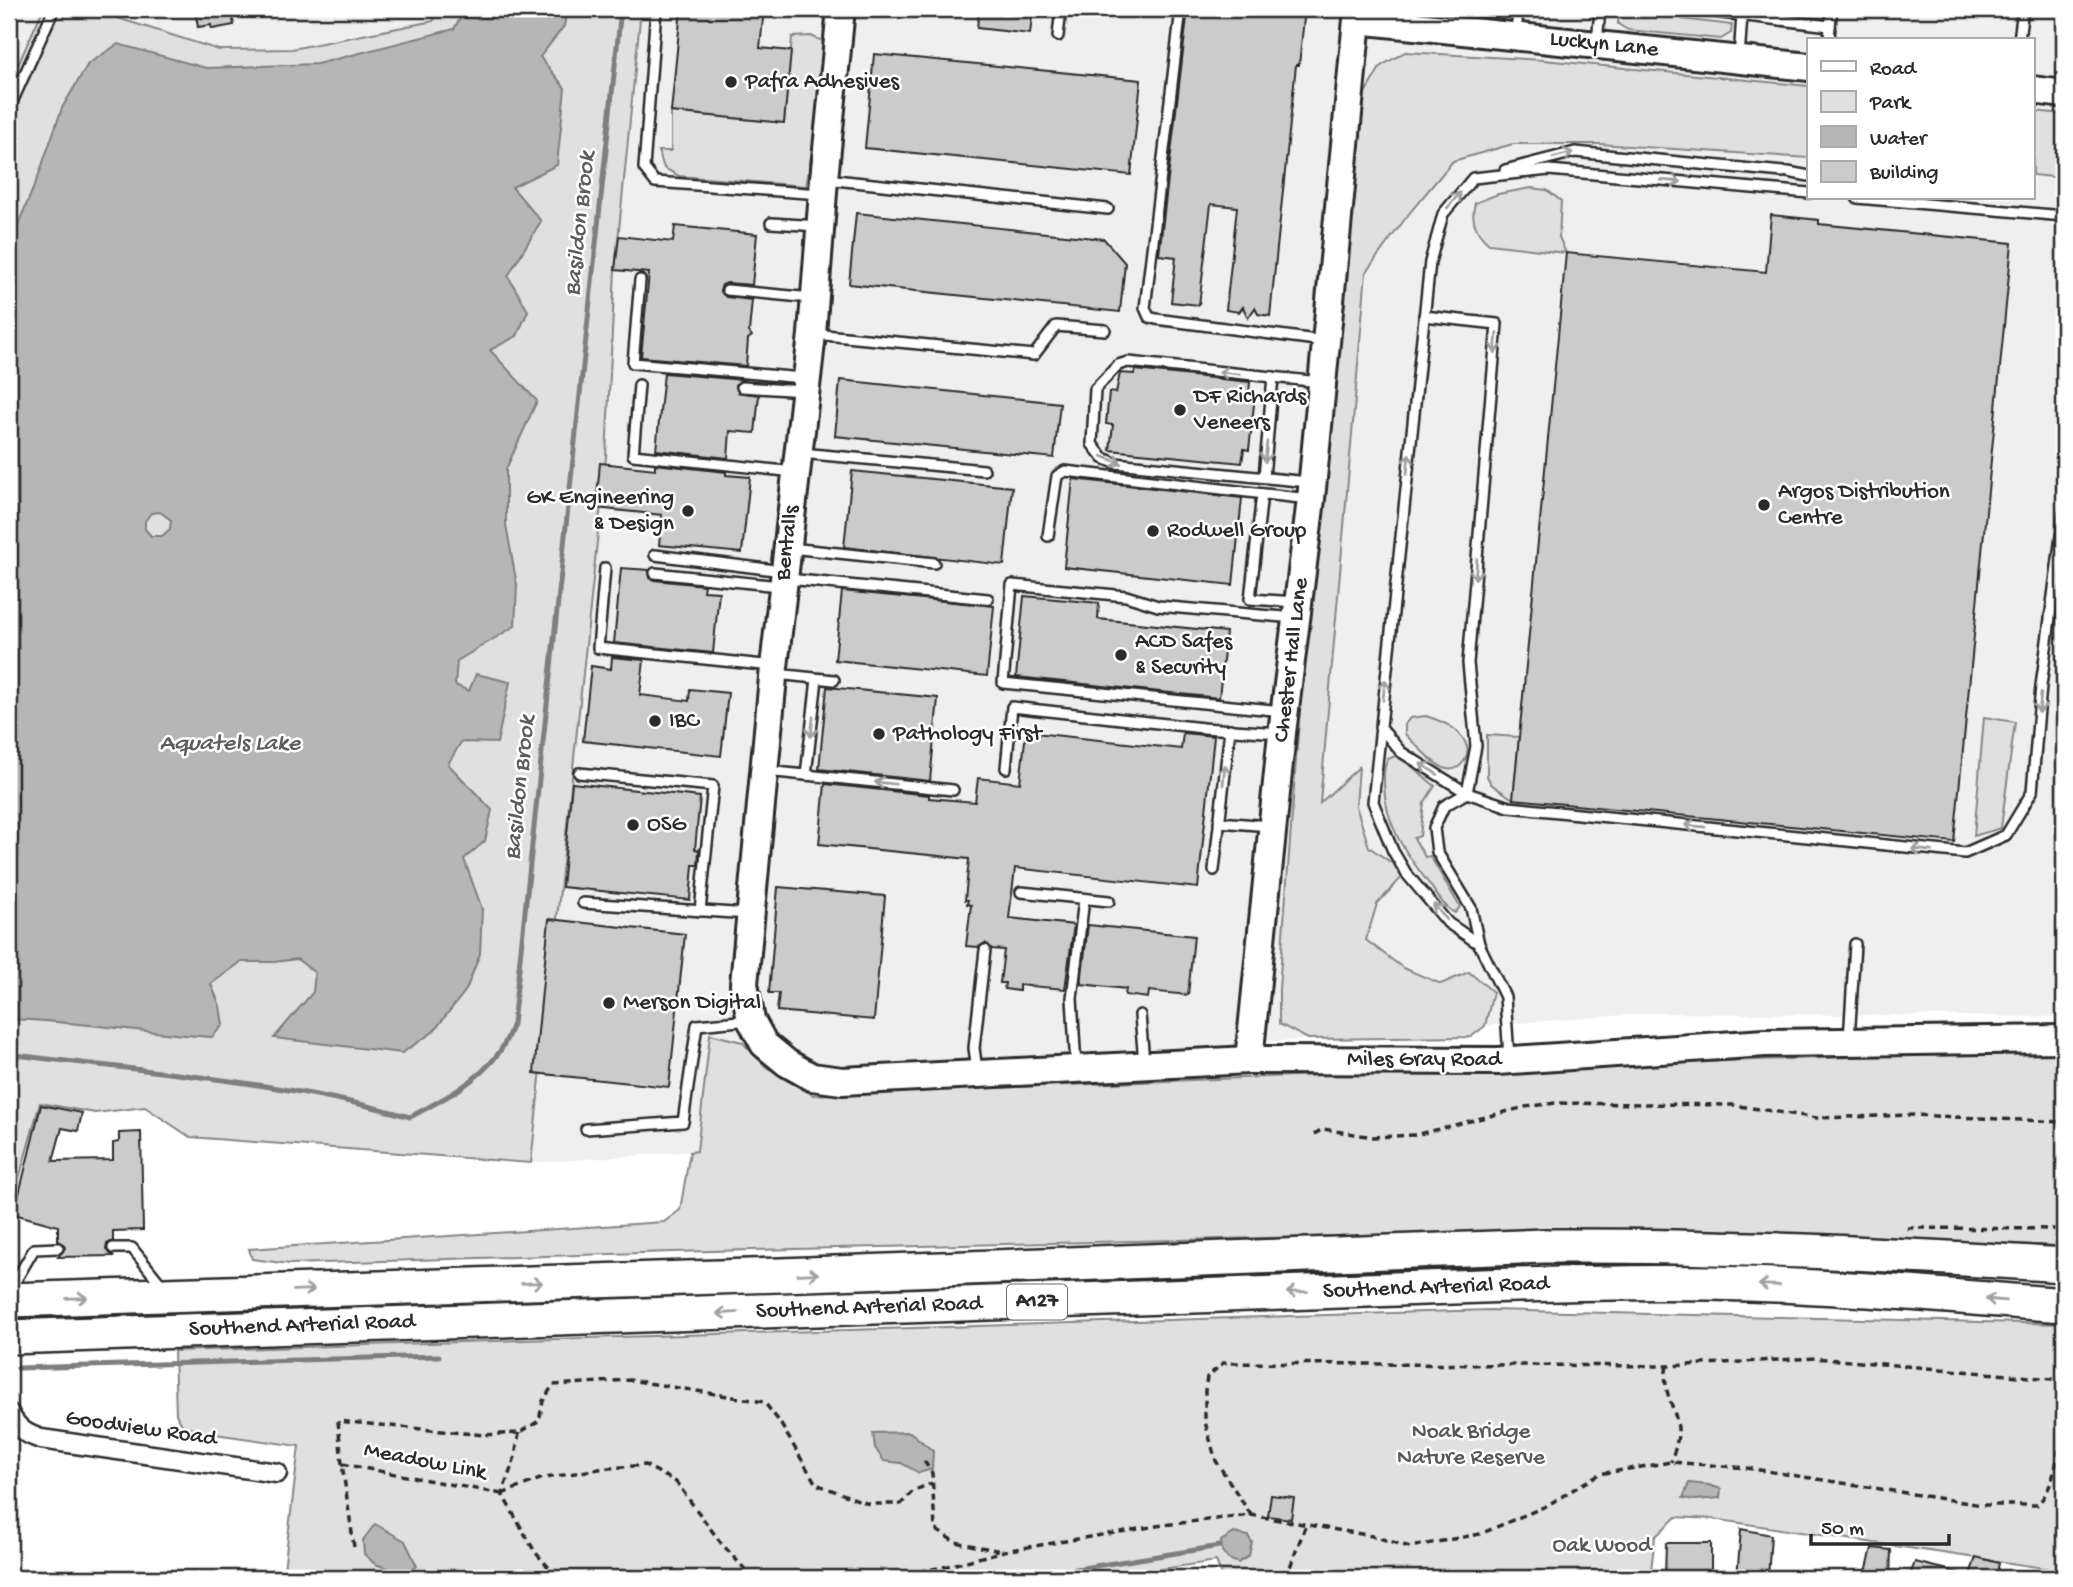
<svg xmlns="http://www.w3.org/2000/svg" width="2073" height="1587" font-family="'Gochi Hand',sans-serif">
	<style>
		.built { fill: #efefef; fill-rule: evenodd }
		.green { fill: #e0e0e0; stroke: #868686; stroke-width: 2 }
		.water { fill: #b6b6b6; stroke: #7e7e7e; stroke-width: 2; fill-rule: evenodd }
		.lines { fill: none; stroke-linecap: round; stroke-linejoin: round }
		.stream { stroke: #7e7e7e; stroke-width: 5 }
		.building { fill: #cbcbcb; stroke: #2b2b2b; stroke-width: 2 }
		.lane-casing { stroke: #2b2b2b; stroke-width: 14 }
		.street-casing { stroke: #2b2b2b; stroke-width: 23 }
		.secondary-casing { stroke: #2b2b2b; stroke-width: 32 }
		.highway-casing { stroke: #2b2b2b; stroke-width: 38 }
		.path { stroke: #2b2b2b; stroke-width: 3.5; stroke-dasharray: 7 5; stroke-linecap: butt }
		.lane { stroke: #fff; stroke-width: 9 }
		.street { stroke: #fff; stroke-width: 18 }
		.secondary { stroke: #fff; stroke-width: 26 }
		.highway { stroke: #fff; stroke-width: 33 }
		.oneway { stroke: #a0a0a0 }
		.poi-dot { fill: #2b2b2b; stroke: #fff; stroke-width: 2.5 }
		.labels { text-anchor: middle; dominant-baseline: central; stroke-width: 5; stroke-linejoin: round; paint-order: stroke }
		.shield { fill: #fff; stroke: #6b6b6b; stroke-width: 2 }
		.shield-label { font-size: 21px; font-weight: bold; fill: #2b2b2b }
		.street-label { font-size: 23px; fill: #2b2b2b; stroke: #fff }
		.poi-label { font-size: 23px; fill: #2b2b2b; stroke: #fff; text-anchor: start }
		.park-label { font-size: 23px; fill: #585858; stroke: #fff }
		.water-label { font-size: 24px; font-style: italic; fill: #5c5c5c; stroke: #fff }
	</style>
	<rect width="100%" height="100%" fill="#fff"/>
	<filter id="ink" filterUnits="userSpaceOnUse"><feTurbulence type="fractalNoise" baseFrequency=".0143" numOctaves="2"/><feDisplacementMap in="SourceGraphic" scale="14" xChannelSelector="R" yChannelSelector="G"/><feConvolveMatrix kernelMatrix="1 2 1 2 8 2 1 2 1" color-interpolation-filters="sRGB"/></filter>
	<g filter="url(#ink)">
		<g class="built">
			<path d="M9 9H43L9 85Z"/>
			<path d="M90 9H441L433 21 303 48 219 50Z"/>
			<path d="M641 9H2064V1017L1654 1013 842 1074 787 1063 766 1067 742 1042 711 1034 697 1151 531 1163 606 457 615 270ZM1809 40H2033V198H1809Z"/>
		</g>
		<g class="green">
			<path d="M43 9H89L219 50 292 49 433 21 442 9H641L615 270 606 457 531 1163 190 1137 145 1107 95 1113 40 1103 9 1215V85Z"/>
			<path d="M1619 9H1682V19L1732 25 1731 33 1721 39 1628 30 1618 24Z"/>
			<path d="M811 36 825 42V75L806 186 679 176 664 168 658 151H671V112L784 123 792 37Z"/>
			<path d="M1405 52 1543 60 1809 86V158L1599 144H1513L1453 161 1411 211 1366 272 1320 803 1359 767 1356 806 1369 847 1406 873 1377 904 1366 940 1403 968 1441 984 1469 972 1493 992 1485 1026 1471 1037 1308 1039 1279 1024V989L1301 693 1365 93 1381 66Z"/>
			<path d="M2033 111 2064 114V178L2033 175Z"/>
			<path d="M1531 188 1547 190 1561 201 1559 237 1566 253 1489 244C1476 233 1470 220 1475 203L1498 194Z"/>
			<path d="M1426 716C1441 721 1459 727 1466 744 1471 755 1461 772 1447 769 1434 766 1414 743 1405 734V724L1410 718Z"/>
			<path d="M1984 717 2015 722 2001 828 1974 836Z"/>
			<path d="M1487 735 1519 737 1513 799 1491 784 1487 776Z"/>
			<path d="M1395 756 1403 759 1435 786 1424 803 1420 836 1414 838 1425 857 1430 856 1460 907 1455 913C1444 907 1437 895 1430 885 1406 854 1385 825 1384 785 1384 775 1383 768 1388 759Z"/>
			<path d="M710 1034 742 1042 766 1067 813 1095 1396 1072 2064 1050V1246L1596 1230 672 1252 290 1264 252 1259 249 1249 664 1222 680 1210 690 1152 697 1151Z"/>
			<path d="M1490 1310 2064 1324V1571L1713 1519 1676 1517 1655 1537 1650 1578H1223L1216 1561 1101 1578H283L299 1446 201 1432 182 1425 176 1414 174 1351Z"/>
		</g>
		<g class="water">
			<path d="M465 9H567L564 26 540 57 565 88 557 165 512 187 541 221 508 276 528 311 517 336 490 350 537 401 506 469V525L517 585 515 626 457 661 455 685 469 691 476 674 510 682 497 743 461 742 448 764 492 810 485 841 464 859 482 909 480 954 466 990 433 1032 402 1053 274 1038 313 992 315 973 297 959 274 962H241L211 984 220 1006 223 1025 212 1037C144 1033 77 1021 9 1019V246L38 177 62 108 88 64 118 44 206 68 317 64 454 29ZM160 512 171 520 170 529 162 536H151L145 529V521L151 513Z"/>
			<path d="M910 1432 933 1451 932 1469 919 1473 901 1463 884 1461 875 1448 873 1433Z"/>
			<path d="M1689 1483 1709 1485 1721 1489 1720 1498 1695 1500 1683 1498Z"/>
			<path d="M375 1524 405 1541 417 1566 405 1574 375 1564 364 1554 363 1540Z"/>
			<path d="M1234 1533 1248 1536 1252 1542 1249 1556 1238 1563 1228 1559 1222 1551 1221 1541Z"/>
		</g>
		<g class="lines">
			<g class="stream">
				<path d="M9 1054C143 1072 280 1080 410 1117 442 1100 476 1083 498 1054 505 1045 509 1034 513 1024L621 9"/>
				<path d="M18 1368 439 1356"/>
				<path d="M1020 1578 1220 1546"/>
			</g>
		</g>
		<g class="building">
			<path d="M195 9H231L234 25 212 29 211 25 198 27Z"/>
			<path d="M681 9H764L760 48 791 51 784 123 671 112Z"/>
			<path d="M979 9H1033L1030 34 977 28Z"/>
			<path d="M1188 9H1305L1299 65H1296L1270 316 1258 314 1255 308 1248 318 1243 307 1239 312 1226 310 1237 207 1211 204 1199 305 1171 302 1176 257 1159 255Z"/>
			<path d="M874 54 1141 80 1131 175 865 148Z"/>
			<path d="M856 213 1104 239 1125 263 1120 312 849 284Z"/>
			<path d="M1771 215 1819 220V224L2012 243 1954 842 1513 799 1566 253 1766 272Z"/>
			<path d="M675 226 757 234 752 285 727 283 722 285 720 290 726 297 752 300 749 332 752 336 748 339 746 366 641 357 649 273 615 270 619 236 673 242Z"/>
			<path d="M1135 370 1250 382 1249 394 1255 395 1249 450 1244 449 1242 463 1110 450 1113 425 1106 424 1109 392 1116 393 1120 373 1134 374Z"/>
			<path d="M664 373 744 380 736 384 738 392 759 395 755 433 730 431 728 458 656 450Z"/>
			<path d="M840 380 1060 403 1054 458 835 436Z"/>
			<path d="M600 463 655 469V464L726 472V475L750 477 742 553 659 545 662 515 596 508Z"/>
			<path d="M852 471 1012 487 1004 565 844 547Z"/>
			<path d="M1073 479 1242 498 1233 585 1064 567Z"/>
			<path d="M621 568 649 570 650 578 654 580 704 585 703 591 719 592 713 653 614 643Z"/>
			<path d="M842 591 994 606 987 676 835 660Z"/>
			<path d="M1024 596 1099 603 1098 619 1226 632 1219 698 1016 677Z"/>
			<path d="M612 657 644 660 640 695 689 701 690 689 728 693 721 756 583 741 591 666 611 669Z"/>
			<path d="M827 687 938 698 930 781 819 769Z"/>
			<path d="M1026 732 1181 749 1183 733 1214 736 1198 888 1015 868 1009 918 1074 925 1065 989 1019 985V991L1004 989 1005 983H1000L1004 950 992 949 985 943 979 947 966 946 971 905 967 904 968 900H965L969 859 819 844 825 784 929 795V798L975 802 978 778 1020 783Z"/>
			<path d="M572 783 700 797 695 849 699 850 698 865H693L690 900 562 887Z"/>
			<path d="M778 887 885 896 874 1020 777 1011 779 993H769Z"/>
			<path d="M549 919 685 934 669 1087 534 1073Z"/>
			<path d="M1088 925 1194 936 1188 995 1149 991 1148 998 1125 995 1126 989 1081 984Z"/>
			<path d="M41 1105 82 1113 78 1131 62 1128 53 1161 113 1160V1143L119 1142V1133L141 1132 143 1230 113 1231V1241L107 1244 106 1249 113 1256 58 1257 65 1248 63 1244 58 1241V1226L14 1214Z"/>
			<path d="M1271 1495 1294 1498 1291 1519 1268 1516Z"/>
			<path d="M1741 1529 1771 1535 1768 1578H1737Z"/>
			<path d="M1666 1543H1711V1578H1665Z"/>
			<path d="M1872 1548 1891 1550 1890 1578 1866 1572Z"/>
			<path d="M1976 1557 1999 1563 1996 1578H1969Z"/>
			<path d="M1915 1562 1960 1573V1578H1909Z"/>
		</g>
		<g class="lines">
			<defs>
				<g id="lane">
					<path d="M656 9 644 168 655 182 821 194"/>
					<path d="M1181 9 1145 308 1149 317 1156 319 1324 341"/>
					<path d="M1696 10 1830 26 1829 40"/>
					<path d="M1830 26 1832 9"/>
					<path d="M1516 35 1518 9"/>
					<path d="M1058 36 1061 9"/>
					<path d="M2019 40 2023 9"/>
					<path d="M1597 43 1600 9"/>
					<path d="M1739 58 1742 15"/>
					<path d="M9 109 54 9"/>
					<path d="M1505 170 1575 152 1783 172"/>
					<path d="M1788 172 1809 176"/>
					<path d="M826 179 1108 209"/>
					<path d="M1857 198 2064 216"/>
					<path d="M771 223 819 226"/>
					<path d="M640 280 633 363 803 378"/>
					<path d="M727 290 812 298"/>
					<path d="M1424 316 1497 324 1468 663 1476 746 1467 793 1444 806 1434 828 1437 852 1471 908 1479 944 1505 997 1509 1058"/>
					<path d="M814 334 1034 355 1056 326 1105 330"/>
					<path d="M639 385 633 455 795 472"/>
					<path d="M742 387 804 391"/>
					<path d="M801 453 984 470"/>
					<path d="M1264 477 1273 377"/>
					<path d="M1309 482 1115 463 1103 458 1092 444 1095 389 1118 365 1128 362 1320 382"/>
					<path d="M1262 494 1250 599 1297 602"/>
					<path d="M1048 536 1057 476 1065 471 1309 499"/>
					<path d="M790 548 934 563"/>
					<path d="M655 555 783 571"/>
					<path d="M605 568 598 648 773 666"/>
					<path d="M655 573 779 586"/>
					<path d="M788 579 988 599"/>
					<path d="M776 674 834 680"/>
					<path d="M1282 711 1003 683 1012 585 1126 596 1158 606 1295 618"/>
					<path d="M1380 727 1401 752 1467 793 1509 807 1965 853 2006 835 2032 792 2041 686 2064 514"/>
					<path d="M1006 768 1012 707 1203 728 1280 733"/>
					<path d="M766 771 953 790"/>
					<path d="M579 773 713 786 700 911"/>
					<path d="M806 775 817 679"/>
					<path d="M1219 822 1270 826"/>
					<path d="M1214 870 1230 729"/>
					<path d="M1021 892 1109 901"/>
					<path d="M583 903 749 914"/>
					<path d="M1479 944 1448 923 1406 873 1393 851 1373 802 1430 262 1443 214 1473 178 1549 170 1809 193"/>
					<path d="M1140 1015 1144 1062"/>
					<path d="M1849 1040 1855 944"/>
					<path d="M1076 1067 1072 998 1084 899"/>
					<path d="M977 1070 974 1048 985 950"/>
					<path d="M586 1129 683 1122 697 1025 750 1020"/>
					<path d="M113 1248H132L164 1288"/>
					<path d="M9 1292 34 1249 58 1248"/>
				</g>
				<path id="street" d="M9 1413C17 1428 25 1434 41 1439L277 1473"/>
				<g id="secondary">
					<path d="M841 9 824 179 812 334 774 667 744 984 751 1020 764 1044 787 1063 812 1077 842 1081 1249 1060 1498 1061 1765 1043 2064 1039"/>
					<path d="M1357 20 1809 67"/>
					<path d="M2033 90 2064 94"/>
					<path d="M1249 1060 1282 733 1311 499 1358 9"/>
				</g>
				<g id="highway">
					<path d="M9 1300 781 1275 1545 1246C1719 1245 1891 1254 2064 1265"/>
					<path d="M9 1337 1482 1286C1557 1284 1634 1281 1710 1283 1828 1285 1946 1296 2064 1305"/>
				</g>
			</defs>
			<use href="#lane" class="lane-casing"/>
			<use href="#street" class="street-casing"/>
			<use href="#secondary" class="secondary-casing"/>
			<use href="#highway" class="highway-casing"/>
			<g class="path">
				<path d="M1314 1134 1323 1129 1373 1137 1415 1135 1525 1107 1555 1103 1733 1105 1817 1118 1914 1115 2064 1122"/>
				<path d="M1907 1228 2064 1229"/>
				<path d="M1667 1366C1661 1391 1675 1405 1678 1428 1679 1440 1674 1451 1671 1462"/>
				<path d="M519 1433 515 1457 502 1494 535 1552 558 1578"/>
				<path d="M924 1461 932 1473 935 1529 955 1542 1001 1551"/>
				<path d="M342 1464 502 1494"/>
				<path d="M502 1494 540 1479 599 1469 645 1465 676 1482 721 1543 752 1577 756 1578"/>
				<path d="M1251 1515 1216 1461 1205 1422V1390L1207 1377 1223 1363 1667 1366 1815 1358 2064 1380"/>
				<path d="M354 1547 342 1464 338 1421 484 1435 519 1433 539 1421 543 1401 553 1385 630 1380 764 1402 779 1421 816 1484 869 1504H901L913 1491 932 1483"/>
				<path d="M884 1578 948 1566 1004 1551 1163 1525 1251 1515 1372 1536 1410 1547 1480 1534 1546 1506 1599 1474 1671 1462 1747 1468 1982 1505H2037C2057 1487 2060 1440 2064 1414"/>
				<path d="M1286 1578 1305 1527"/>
			</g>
			<use href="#lane" class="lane"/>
			<use href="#street" class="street"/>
			<use href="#secondary" class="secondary"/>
			<use href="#highway" class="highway"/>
		</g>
		<defs><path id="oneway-shaft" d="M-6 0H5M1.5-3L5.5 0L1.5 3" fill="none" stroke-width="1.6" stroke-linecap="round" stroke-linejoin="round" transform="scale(1.75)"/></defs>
		<g class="oneway">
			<use href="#oneway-shaft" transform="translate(1563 155) rotate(-15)"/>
			<use href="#oneway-shaft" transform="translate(1671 181) rotate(5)"/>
			<use href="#oneway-shaft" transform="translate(1454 200) rotate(-50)"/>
			<use href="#oneway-shaft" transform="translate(1496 343) rotate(95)"/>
			<use href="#oneway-shaft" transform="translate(1229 373) rotate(-174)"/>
			<use href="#oneway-shaft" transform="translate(1266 452) rotate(95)"/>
			<use href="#oneway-shaft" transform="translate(1112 460) rotate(21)"/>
			<use href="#oneway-shaft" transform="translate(1408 464) rotate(-84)"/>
			<use href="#oneway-shaft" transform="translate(1476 569) rotate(95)"/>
			<use href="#oneway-shaft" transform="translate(1384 690) rotate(-84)"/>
			<use href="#oneway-shaft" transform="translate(2040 703) rotate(95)"/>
			<use href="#oneway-shaft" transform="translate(812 727) rotate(97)"/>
			<use href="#oneway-shaft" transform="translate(1429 769) rotate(-148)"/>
			<use href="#oneway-shaft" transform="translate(1224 775) rotate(-84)"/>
			<use href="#oneway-shaft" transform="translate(885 783) rotate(-174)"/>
			<use href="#oneway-shaft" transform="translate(1695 826) rotate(-174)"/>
			<use href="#oneway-shaft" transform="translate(1922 850) rotate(-174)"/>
			<use href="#oneway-shaft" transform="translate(1440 912) rotate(-131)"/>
			<use href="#oneway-shaft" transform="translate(808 1274) rotate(-2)"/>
			<use href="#oneway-shaft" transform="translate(532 1283) rotate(-2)"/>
			<use href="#oneway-shaft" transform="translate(1769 1285) rotate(-178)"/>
			<use href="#oneway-shaft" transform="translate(304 1290) rotate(-2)"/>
			<use href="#oneway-shaft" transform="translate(1297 1292) rotate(178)"/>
			<use href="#oneway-shaft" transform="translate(77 1298) rotate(-2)"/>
			<use href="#oneway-shaft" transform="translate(1996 1300) rotate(-175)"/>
			<use href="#oneway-shaft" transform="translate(727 1313) rotate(178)"/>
		</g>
	</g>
	<g class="poi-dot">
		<circle cx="731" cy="82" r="7"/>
		<circle cx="1180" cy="410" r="7"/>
		<circle cx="1764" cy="505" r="7"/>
		<circle cx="688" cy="511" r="7"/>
		<circle cx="1153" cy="531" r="7"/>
		<circle cx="1121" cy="655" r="7"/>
		<circle cx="655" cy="721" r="7"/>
		<circle cx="879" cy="734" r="7"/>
		<circle cx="633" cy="825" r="7"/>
		<circle cx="609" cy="1003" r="7"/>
	</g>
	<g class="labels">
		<rect class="shield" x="1007" y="1284.5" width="60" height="35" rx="5"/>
		<g class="shield-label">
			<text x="1037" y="1302">A127</text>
		</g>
		<g class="street-label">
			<text transform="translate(1604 45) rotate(6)">Luckyn Lane</text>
			<text transform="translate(788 543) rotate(-83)">Bentalls</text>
			<text transform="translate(1292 660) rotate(-83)">Chester Hall Lane</text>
			<text x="1424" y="1060">Miles Gray Road</text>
			<text transform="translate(1436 1288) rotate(-2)">Southend Arterial Road</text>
			<text transform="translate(869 1308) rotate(-2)">Southend Arterial Road</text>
			<text transform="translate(302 1326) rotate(-2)">Southend Arterial Road</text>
			<text transform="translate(141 1429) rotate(8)">Goodview Road</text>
			<text transform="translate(425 1462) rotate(11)">Meadow Link</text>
		</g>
		<g class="poi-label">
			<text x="745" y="82">Pafra Adhesives</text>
			<text x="1194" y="397">DF Richards<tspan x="1194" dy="26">Veneers</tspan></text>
			<text x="1778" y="492">Argos Distribution<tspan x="1778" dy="26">Centre</tspan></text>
			<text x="674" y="498" text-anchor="end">GK Engineering<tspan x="674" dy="26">&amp; Design</tspan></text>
			<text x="1167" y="531">Rodwell Group</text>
			<text x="1135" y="642">ACD Safes<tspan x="1135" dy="26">&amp; Security</tspan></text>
			<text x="669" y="721">IBC</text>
			<text x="893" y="734">Pathology First</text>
			<text x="647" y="825">OSG</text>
			<text x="623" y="1003">Merson Digital</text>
		</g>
		<g class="park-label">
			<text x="1471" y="1432">Noak Bridge<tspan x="1471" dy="26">Nature Reserve</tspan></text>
			<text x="1602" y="1546">Oak Wood</text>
		</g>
		<g class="water-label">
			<text transform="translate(581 224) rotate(-84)">Basildon Brook</text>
			<text x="230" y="744">Aquatels Lake</text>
			<text transform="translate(521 788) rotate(-84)">Basildon Brook</text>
		</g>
	</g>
	<rect width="2073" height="1587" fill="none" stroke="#fff" stroke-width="35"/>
	<rect x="18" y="18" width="2038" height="1552" fill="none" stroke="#2b2b2b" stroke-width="2.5" filter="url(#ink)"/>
	<rect x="1807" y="38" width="228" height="161" fill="#ffffff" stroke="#aaaaaa" stroke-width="2"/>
	<rect x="1821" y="61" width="35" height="10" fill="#ffffff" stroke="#aaaaaa" stroke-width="2"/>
	<text x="1870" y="74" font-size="21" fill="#2b2b2b">Road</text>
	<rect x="1821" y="91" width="35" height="21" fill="#e0e0e0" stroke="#aaaaaa" stroke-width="2"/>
	<text x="1870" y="108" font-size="21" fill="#2b2b2b">Park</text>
	<rect x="1821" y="126" width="35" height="21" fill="#b6b6b6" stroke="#aaaaaa" stroke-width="2"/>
	<text x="1870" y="144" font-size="21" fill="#2b2b2b">Water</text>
	<rect x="1821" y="161" width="35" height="21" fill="#cbcbcb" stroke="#aaaaaa" stroke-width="2"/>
	<text x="1870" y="178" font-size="21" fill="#2b2b2b">Building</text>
	<path d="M1811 1534v10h138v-10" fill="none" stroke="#2b2b2b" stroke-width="3.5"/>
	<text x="1821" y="1534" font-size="21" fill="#2b2b2b" stroke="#ffffff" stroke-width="5" paint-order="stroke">50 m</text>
</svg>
